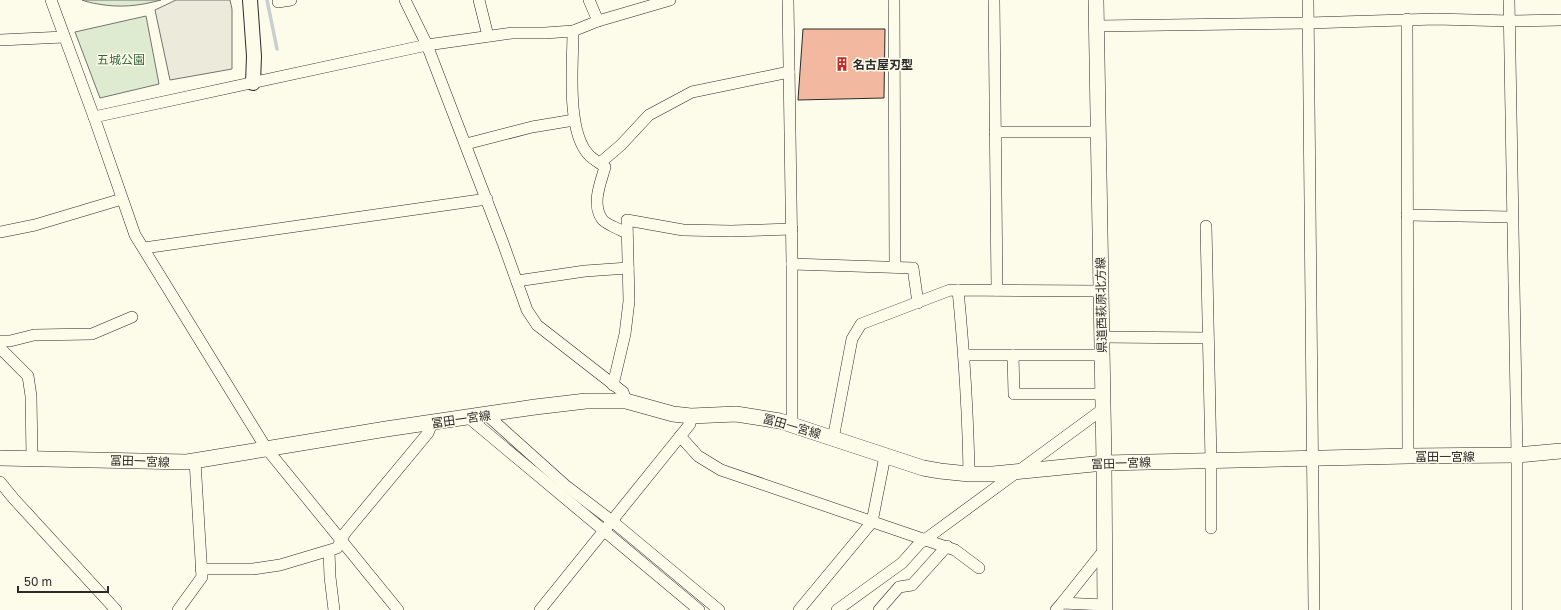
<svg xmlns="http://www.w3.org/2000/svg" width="1561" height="610" font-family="'Golos Text','Noto Sans JP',sans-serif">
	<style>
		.green { fill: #deebd1; stroke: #74746e }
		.parking { fill: #eceadb; stroke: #74746e }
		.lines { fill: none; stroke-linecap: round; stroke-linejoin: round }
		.stream { stroke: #c7d0d0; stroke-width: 3.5 }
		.building { fill: #f2b8a0; stroke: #2b2b2b }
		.minor-casing { stroke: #2b2b2b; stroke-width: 12 }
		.tertiary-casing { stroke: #2b2b2b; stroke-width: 16 }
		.secondary-casing { stroke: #2b2b2b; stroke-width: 16 }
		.minor { stroke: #fdfbea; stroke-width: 11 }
		.tertiary { stroke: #fdfbea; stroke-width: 14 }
		.secondary { stroke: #fdfbea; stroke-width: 15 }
		.labels { text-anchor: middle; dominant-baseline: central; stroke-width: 3; stroke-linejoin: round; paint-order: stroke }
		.park-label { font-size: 12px; fill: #34623c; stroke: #fdfbea }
		.poi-label { font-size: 12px; font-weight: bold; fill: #2b2b2b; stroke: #fdfbea; text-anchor: start }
		.street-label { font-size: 12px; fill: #2b2b2b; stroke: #fdfbea }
	</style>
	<rect width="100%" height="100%" fill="#fdfbea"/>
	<g class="green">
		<path d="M82 0H161C139 6 120 8 98 4 92 3 87 2 82 0Z"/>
		<path d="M146 16 159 84 100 98 75 32Z"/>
	</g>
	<path class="parking" d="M176 0H230L232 9V69L170 80 155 10Z"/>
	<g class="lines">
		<path class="stream" d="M267 0 277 49"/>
	</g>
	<path class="building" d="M803 29H885L884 98 798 100Z"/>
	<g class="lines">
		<defs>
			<g id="minor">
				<path d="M51 0 94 117 135 235 266 448 398 610"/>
				<path d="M405 0 427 45 503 243 527 310 537 325 623 392 626 401"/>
				<path d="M479 0 488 36"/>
				<path d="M589 0 598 21"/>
				<path d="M788 0 792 264V425"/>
				<path d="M894 0 895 267"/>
				<path d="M994 0 997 290"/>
				<path d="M1308 0 1314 610"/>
				<path d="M1509 0 1517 455V610"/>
				<path d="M278 2 291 0"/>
				<path d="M1407 19 1408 456"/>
				<path d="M1097 26 1308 23 1436 19 1510 21 1561 20"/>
				<path d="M573 31C573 63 566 129 588 154 592 159 600 163 605 167 601 182 591 204 602 219 605 224 621 230 627 233"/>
				<path d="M0 40 64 37"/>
				<path d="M94 117 427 45 512 33H545L573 31 598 21 670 0"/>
				<path d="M995 132H1098"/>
				<path d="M466 144 532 127 574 120"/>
				<path d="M600 163 621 145 649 115 692 92 789 72"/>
				<path d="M1407 215 1512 217"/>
				<path d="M1206 226 1211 461V528"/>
				<path d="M0 232 35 225 122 199"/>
				<path d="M144 248 487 199"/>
				<path d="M792 264 913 268 918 303"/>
				<path d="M517 281 585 271 628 268"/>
				<path d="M958 290C964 352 968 412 969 474"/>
				<path d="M1102 337 1208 338"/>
				<path d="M0 341H10L34 335 92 334 132 317"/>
				<path d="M0 348 28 376 31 396 32 458"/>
				<path d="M964 355H1102"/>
				<path d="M1013 355 1014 394H1103"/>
				<path d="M613 385 625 334 629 301 627 220 683 230 731 231 792 229"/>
				<path d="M487 415 565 485 612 521 719 610"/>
				<path d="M469 418 699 610"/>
				<path d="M680 436 698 456 721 470 955 550 979 568"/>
				<path d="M833 439 852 339 861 324 950 290 1101 291"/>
				<path d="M0 482 14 499 116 610"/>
				<path d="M329 551 330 577 334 610"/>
				<path d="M201 569H253L280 565 337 548 345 533 428 433 432 423"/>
				<path d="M1062 603 1105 549"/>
				<path d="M178 610 202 577 195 461"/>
				<path d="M540 610 690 424 691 416"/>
				<path d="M799 610 872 522 885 456"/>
				<path d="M837 610 902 563 919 544 1103 409"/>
				<path d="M879 610 899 587 912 585 947 546"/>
				<path d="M1056 610 1062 603 1105 605"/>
			</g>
			<path id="tertiary" d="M250 0 254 56 253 83"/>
			<g id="secondary">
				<path d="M1096 0 1104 463 1105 610"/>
				<path d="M0 458 187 462 386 429 535 407 586 401H626L673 414 691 416 736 414 780 421 923 468 940 471 969 474H993L1104 463 1408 456 1517 455 1561 451"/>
			</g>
		</defs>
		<use href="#minor" class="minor-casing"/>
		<use href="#tertiary" class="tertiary-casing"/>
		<use href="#secondary" class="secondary-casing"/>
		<use href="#minor" class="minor"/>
		<use href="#tertiary" class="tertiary"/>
		<use href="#secondary" class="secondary"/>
	</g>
	<defs>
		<symbol id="building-bare" viewBox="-9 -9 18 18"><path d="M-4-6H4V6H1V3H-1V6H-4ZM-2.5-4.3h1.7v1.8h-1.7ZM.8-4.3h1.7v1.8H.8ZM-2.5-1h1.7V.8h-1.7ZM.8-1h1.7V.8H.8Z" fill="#c62828" stroke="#fdfbea" stroke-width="2.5" paint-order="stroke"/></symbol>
	</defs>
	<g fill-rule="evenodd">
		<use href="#building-bare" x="832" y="54" width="20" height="20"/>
	</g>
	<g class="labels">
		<g class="park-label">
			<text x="121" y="59">五城公園</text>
		</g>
		<g class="poi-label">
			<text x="853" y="64">名古屋刃型</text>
		</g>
		<g class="street-label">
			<text transform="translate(1101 305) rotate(-91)">県道西萩原北方線</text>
			<text transform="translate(461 419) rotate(-8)">冨田一宮線</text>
			<text transform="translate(792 426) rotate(16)">冨田一宮線</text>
			<text x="1445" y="456">冨田一宮線</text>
			<text transform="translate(140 461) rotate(2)">冨田一宮線</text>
			<text transform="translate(1121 463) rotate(-2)">冨田一宮線</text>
		</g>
	</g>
	<path d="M18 586v6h90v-6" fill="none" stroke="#2b2b2b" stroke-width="2"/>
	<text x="24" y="586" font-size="12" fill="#2b2b2b" stroke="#fdfbea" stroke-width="3" paint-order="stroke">50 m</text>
</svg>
